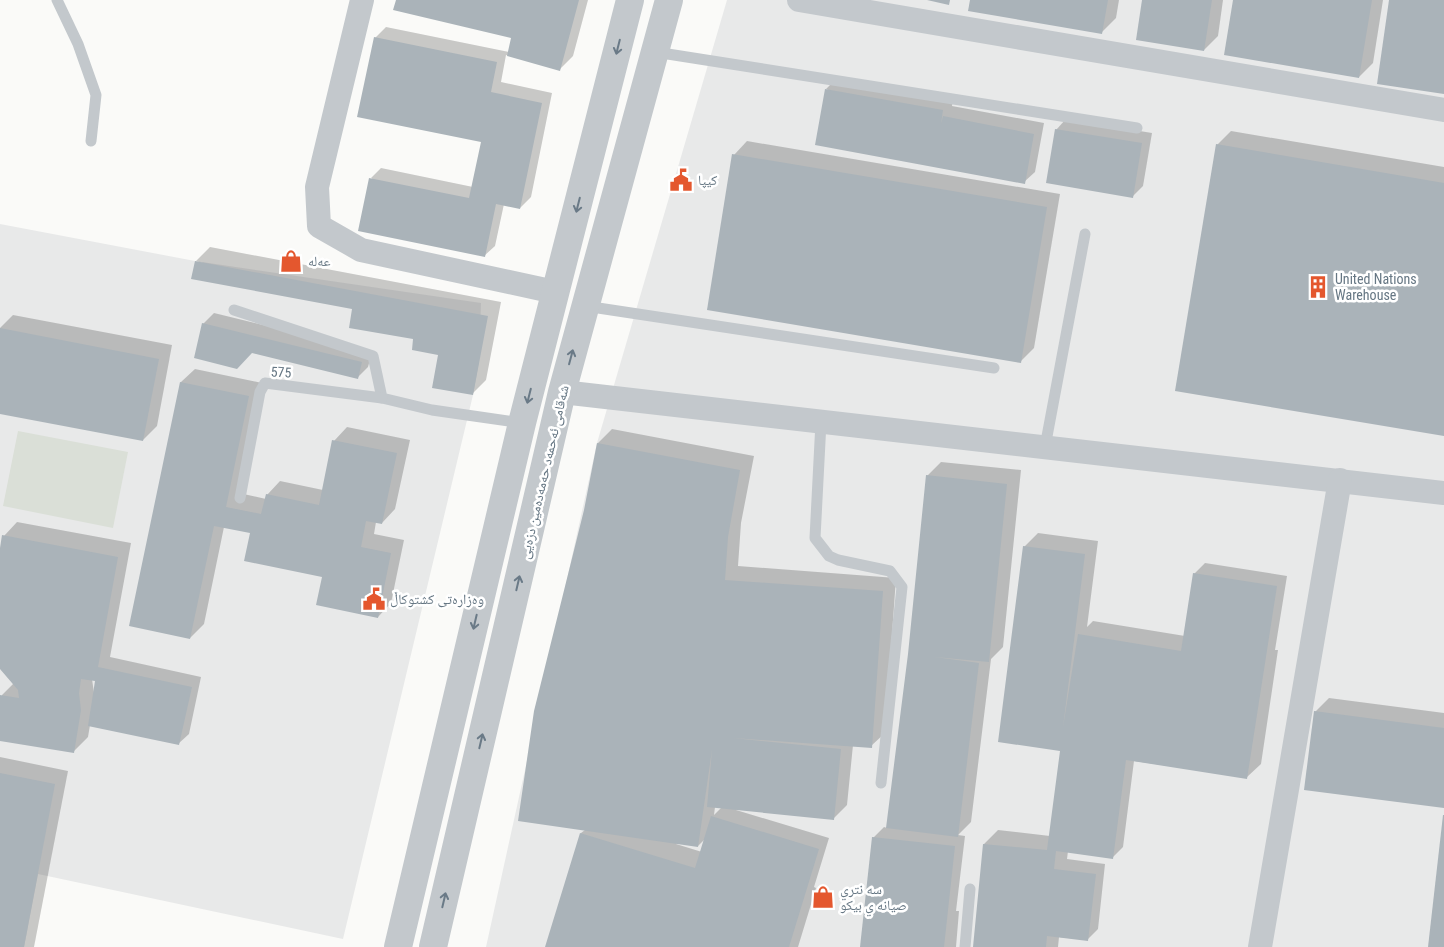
<svg xmlns="http://www.w3.org/2000/svg" width="1444" height="947" font-family="'Roboto Condensed','Noto Naskh Arabic',sans-serif">
	<style>
		.built { fill: #e8e9e9 }
		.green { fill: #dadfd7 }
		.shadow { fill: #0003; fill-rule: evenodd }
		.building { fill: #aab3b9 }
		.lines { fill: none; stroke-linecap: round; stroke-linejoin: round }
		.service { stroke: #c3c8cc; stroke-width: 11 }
		.minor { stroke: #c3c8cc; stroke-width: 24 }
		.tertiary { stroke: #c3c8cc; stroke-width: 28 }
		.oneway { stroke: #6a7a87 }
		.labels { text-anchor: middle; dominant-baseline: central; stroke-width: 5; stroke-linejoin: round; paint-order: stroke }
		.poi-label { font-size: 14px; fill: #657683; stroke: #fff; text-anchor: start }
		.street-label { font-size: 14px; fill: #657683; stroke: #fff }
	</style>
	<rect width="100%" height="100%" fill="#fafaf8"/>
	<g class="built">
		<path d="M727 0H1444V947H486L597 443Z"/>
		<path d="M0 224 195 261 481 303 479 361 473 395 343 939 38 874 24 947H0Z"/>
	</g>
	<path class="green" d="M18 431 128 452 113 528 3 506Z"/>
	<g class="shadow">
		<path d="M397 0H588L573 56 560 69 506 55 501 82 552 93 531 197 520 208 504 204 495 246 484 256 371 178 381 168 473 187 482 141 375 38 386 27 509 52 513 37Z"/>
		<path d="M971 0H1119L1116 18 1102 32Z"/>
		<path d="M1143 0H1223L1218 36 1204 50Z"/>
		<path d="M1234 0H1383L1373 63 1359 77Z"/>
		<path d="M836 79 953 99 952 106 1044 123 1035 172 1024 182 826 89Z"/>
		<path d="M1066 119 1152 133 1143 186 1132 197 1056 130Z"/>
		<path d="M1231 131 1444 167V435L1217 145Z"/>
		<path d="M747 141 1060 194 1034 348 1020 362 734 155Z"/>
		<path d="M210 247 501 302 486 380 472 394 439 354 415 338 353 308 196 261Z"/>
		<path d="M214 313 372 352 368 367 357 378 203 324Z"/>
		<path d="M13 315 172 345 157 426 143 440 0 413V328Z"/>
		<path d="M195 369 262 383 239 493 266 499 267 495 280 481 323 490 334 441 347 427 410 440 395 509 382 523 376 522 374 534 404 540 391 603 378 617 324 576 251 532 224 527 204 624 190 638 181 382Z"/>
		<path d="M612 429 754 456 741 523 738 566 896 578 885 733 871 746 853 745 847 805 833 819 736 809V810L829 838 814 887 816 888 798 947H546L581 833 585 830V510L598 443ZM715 807H722L714 815ZM706 838 702 852 676 844 677 843 698 846Z"/>
		<path d="M941 462 1021 470 1003 647 991 659 971 822 958 835 965 836 956 911H959L956 947H861L873 838 884 827 887 828 909 654 927 476Z"/>
		<path d="M17 522 131 543 110 657 201 677 189 734 178 744 90 725 88 737 74 751 0 739 2 695 14 683 0 667V555L4 536ZM97 677 94 693 92 679Z"/>
		<path d="M1038 533 1098 541 1087 627 1093 621 1185 636 1194 574 1205 563 1287 576 1275 650H1278L1261 764 1247 777 1134 761 1123 847 1112 858 1068 851 1067 859 1105 864 1098 929 1087 940 1059 937 1058 947H974L984 844 998 830 1050 836 1061 750 1024 547Z"/>
		<path d="M1329 698 1444 713V806L1315 712Z"/>
		<path d="M0 757 68 771 34 947H0Z"/>
	</g>
	<g class="building">
		<path d="M396 0H579L560 71 507 56 511 38 393 10Z"/>
		<path d="M927 0H950L949 5Z"/>
		<path d="M970 0H1108L1102 34 968 11Z"/>
		<path d="M1142 0H1212L1204 51 1136 40Z"/>
		<path d="M1233 0H1372L1359 78 1224 55Z"/>
		<path d="M1389 0H1444V94L1377 84Z"/>
		<path d="M374 37 497 62 491 92 542 103 520 209 496 204 485 257 358 231 369 178 469 198 481 142 357 117Z"/>
		<path d="M825 89 943 110 941 124 943 116 1034 134 1025 184 815 145Z"/>
		<path d="M1055 129 1142 143 1133 198 1046 183Z"/>
		<path d="M1216 144 1444 183V436L1175 391Z"/>
		<path d="M732 154 1047 207 1021 363 707 310Z"/>
		<path d="M195 261 488 316 473 395 432 388 438 355 412 350 413 339 349 328 352 309 191 279Z"/>
		<path d="M202 323 362 362 358 379 252 353 237 369 194 358Z"/>
		<path d="M0 328 159 359 143 441 0 414Z"/>
		<path d="M180 382 249 396 226 507 261 514 266 494 319 505 332 440 397 453 382 524 366 521 361 547 391 553 378 618 316 605 322 577 244 561 250 533 214 526 190 639 129 626Z"/>
		<path d="M597 443 740 470 728 537 725 580 883 591 872 748 733 738 841 749 834 820 707 807 712 750 698 847 518 821 534 711 584 510Z"/>
		<path d="M926 475 1007 484 989 662 935 657 979 663 958 837 886 828 908 654Z"/>
		<path d="M2 535 118 557 98 667 192 687 179 745 88 726 95 681 81 679 79 693 81 710 74 753 0 741V695L19 698 18 690 0 669V548Z"/>
		<path d="M1023 546 1085 554 1063 727 1078 634 1181 651 1193 573 1277 586 1247 779 1126 760 1113 859 1056 851 1054 869 1096 874 1088 941 1047 936 1046 947H973L983 844 1047 850 1060 751 998 742Z"/>
		<path d="M1314 711 1444 728V808L1304 790Z"/>
		<path d="M0 773 55 784 24 947H0Z"/>
		<path d="M1443 815H1444V947H1428Z"/>
		<path d="M711 816 819 849 789 947H545L580 833 695 868Z"/>
		<path d="M872 837 955 846 944 947H860Z"/>
	</g>
	<g class="lines">
		<g class="service">
			<path d="M57 0 78 44 96 95 91 141"/>
			<path d="M655 52 1137 128"/>
			<path d="M585 306 994 368"/>
			<path d="M234 310 373 356 382 398 432 410 522 423"/>
			<path d="M821 422 815 538 829 556 838 560 890 571 902 587 881 783"/>
			<path d="M1045 447 1085 234"/>
			<path d="M240 498 260 392 265 383 382 398"/>
			<path d="M965 947 970 889"/>
		</g>
		<g class="minor">
			<path d="M362 0 317 187 319 226 361 250 555 292"/>
			<path d="M799 0 1444 110"/>
			<path d="M562 392 1444 493"/>
			<path d="M1260 947 1340 480"/>
		</g>
		<g class="tertiary">
			<path d="M398 947 522 423 630 0"/>
			<path d="M433 947 562 392 669 0"/>
		</g>
	</g>
	<defs><path id="oneway-shaft" d="M-6 0H5M1.5-3L5.5 0L1.5 3" fill="none" stroke-width="1.6" stroke-linecap="round" stroke-linejoin="round" transform="scale(1.25)"/></defs>
	<g class="oneway">
		<use href="#oneway-shaft" transform="translate(618 47) rotate(104)"/>
		<use href="#oneway-shaft" transform="translate(578 205) rotate(104)"/>
		<use href="#oneway-shaft" transform="translate(571 357) rotate(-75)"/>
		<use href="#oneway-shaft" transform="translate(529 396) rotate(104)"/>
		<use href="#oneway-shaft" transform="translate(518 583) rotate(-77)"/>
		<use href="#oneway-shaft" transform="translate(475 622) rotate(103)"/>
		<use href="#oneway-shaft" transform="translate(481 741) rotate(-77)"/>
		<use href="#oneway-shaft" transform="translate(444 900) rotate(-77)"/>
	</g>
	<defs>
		<symbol id="civic-bare" viewBox="-9 -9 18 18"><path d="M-.6-6.5H3V-4.5H.6V-3L4-1V1h2V6H-6V1h2V-1L-.6-3ZM-1.2 2.5V6h2.4V2.5Z" fill="#e4572e" stroke="#fff" stroke-width="2.5" paint-order="stroke"/></symbol>
		<symbol id="shop-bare" viewBox="-9 -9 18 18"><path d="M-5-2.5h2.3a2.7 3.5 0 0 1 5.4 0H5L5.5 6h-11ZM-1.5-2.5h3a1.5 2.3 0 0 0-3 0Z" fill="#e4572e" stroke="#fff" stroke-width="2.5" paint-order="stroke"/></symbol>
		<symbol id="building-bare" viewBox="-9 -9 18 18"><path d="M-4-6H4V6H1V3H-1V6H-4ZM-2.5-4.3h1.7v1.8h-1.7ZM.8-4.3h1.7v1.8H.8ZM-2.5-1h1.7V.8h-1.7ZM.8-1h1.7V.8H.8Z" fill="#e4572e" stroke="#fff" stroke-width="2.5" paint-order="stroke"/></symbol>
	</defs>
	<g fill-rule="evenodd">
		<use href="#civic-bare" x="665" y="164" width="32" height="32"/>
		<use href="#shop-bare" x="275" y="245" width="32" height="32"/>
		<use href="#building-bare" x="1302" y="271" width="32" height="32"/>
		<use href="#civic-bare" x="358" y="583" width="32" height="32"/>
		<use href="#shop-bare" x="807" y="881" width="32" height="32"/>
	</g>
	<g class="labels">
		<g class="poi-label">
			<text x="698" y="180">كيپا</text>
			<text x="308" y="261">عەلە</text>
			<text x="1335" y="279">United Nations<tspan x="1335" dy="16">Warehouse</tspan></text>
			<text x="390" y="599">وەزارەتی کشتوکاڵ</text>
			<text x="840" y="889">سه نتري<tspan x="840" dy="16">صيانه ي بيكو</tspan></text>
		</g>
		<g class="street-label">
			<text transform="translate(281 372) rotate(3)">575</text>
			<text transform="translate(544 472) rotate(-77)">شەقامی ئەحمەد حەمەدەمین دزەیی</text>
		</g>
	</g>
</svg>
